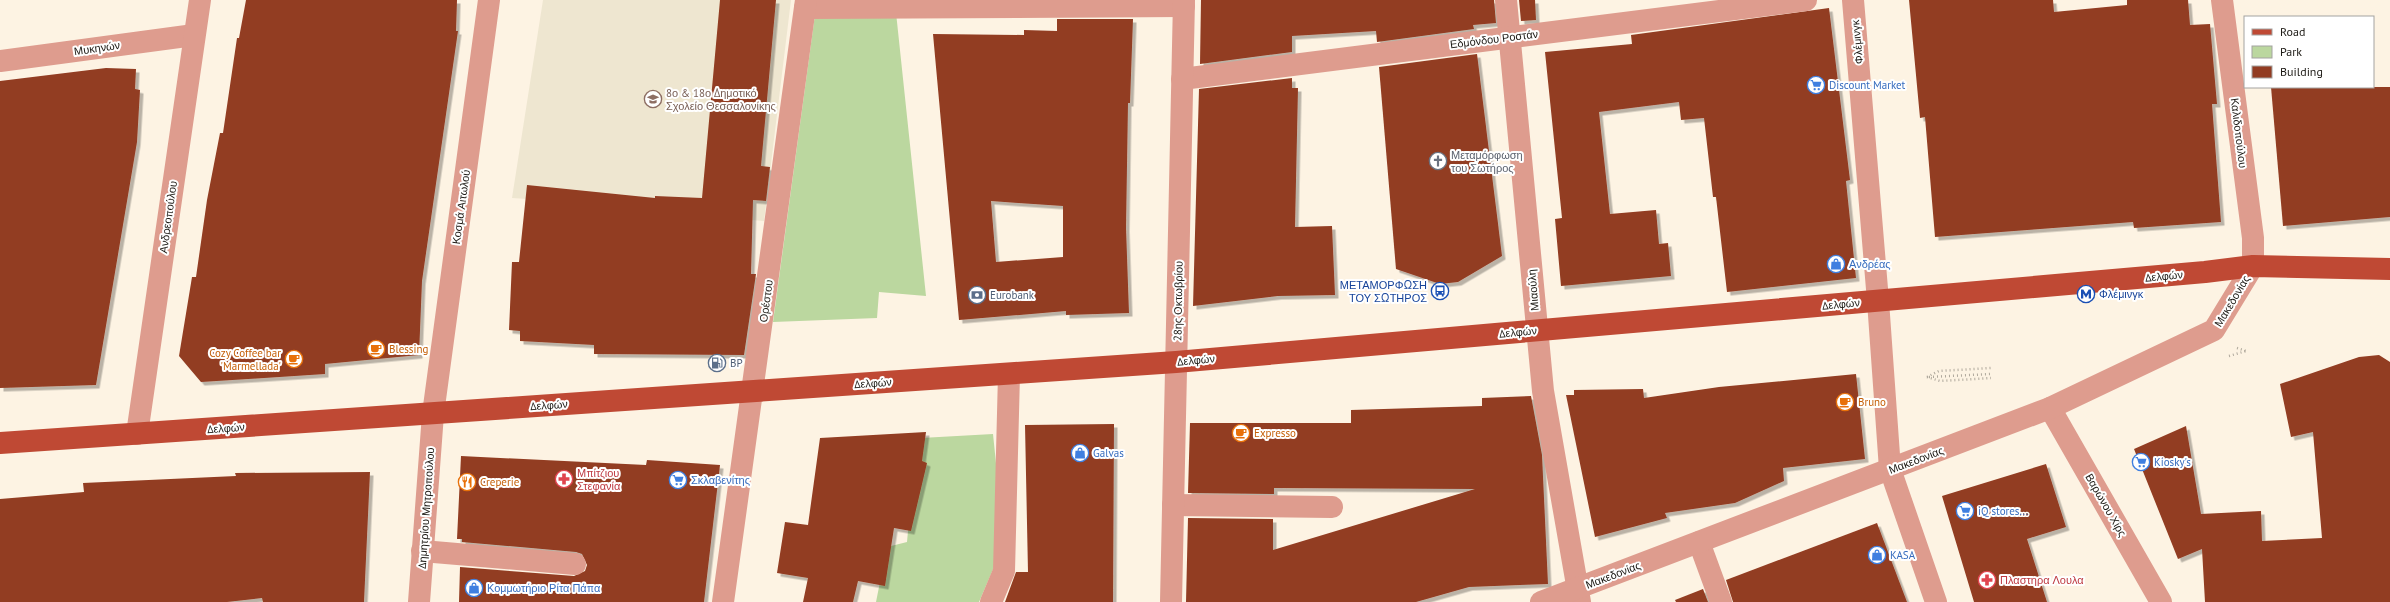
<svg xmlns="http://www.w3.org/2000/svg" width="2390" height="602" font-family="'PT Sans',sans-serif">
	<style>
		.education { fill: #eee6d0 }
		.green { fill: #bbd79f }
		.building { fill: #923c22; fill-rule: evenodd; filter: url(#shadow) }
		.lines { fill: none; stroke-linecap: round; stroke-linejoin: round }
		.path { stroke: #afa89c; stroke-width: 2.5; stroke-dasharray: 1 3; stroke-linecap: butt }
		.minor { stroke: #de9c8e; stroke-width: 22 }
		.major { stroke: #bf4934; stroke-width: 22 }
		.labels { text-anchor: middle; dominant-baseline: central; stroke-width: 4; stroke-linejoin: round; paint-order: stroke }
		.street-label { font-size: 11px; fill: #1c1914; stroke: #fff }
		.shop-label { font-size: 11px; fill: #366cbe; stroke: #fff; text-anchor: start }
		.education-label { font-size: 11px; fill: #785e54; stroke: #fff; text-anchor: start }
		.worship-label { font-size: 11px; fill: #5b616d; stroke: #fff; text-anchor: start }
		.transit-label { font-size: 11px; fill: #164399; stroke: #fff; text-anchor: end }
		.service-label { font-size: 11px; fill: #4e5e75; stroke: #fff; text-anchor: start }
		.food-label { font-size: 11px; fill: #c56008; stroke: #fff; text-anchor: start }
		.health-label { font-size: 11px; fill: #be3a42; stroke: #fff; text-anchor: start }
	</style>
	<defs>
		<filter id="shadow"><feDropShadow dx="3.5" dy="3.5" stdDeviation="0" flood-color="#0004"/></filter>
	</defs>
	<rect width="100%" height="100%" fill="#fdf3e3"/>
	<path class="education" d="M543 0H791L764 221 683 214 621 205 512 198Z"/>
	<g class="green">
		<path d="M817 0 895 3 926 296 879 292 877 318 773 322Z"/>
		<path d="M993 434 1001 512 994 567 979 602H876L887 547 907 542 910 509 921 438Z"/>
	</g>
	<g class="building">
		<path d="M246 0H457L456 31H458L422 281 419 355 325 364V374L201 382 179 356 192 277H196L207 200 220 133H223L237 38H239Z"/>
		<path d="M720 0H776L761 166 770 167 766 201 753 200 751 274H756L744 355 594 354V345L520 341V331L509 330 512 262H519L527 185 655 198V196L702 198Z"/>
		<path d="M1201 0H1494L1496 23 1473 25 1474 29 1377 42 1376 31 1292 36V52L1200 64Z"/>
		<path d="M1519 0H1535L1536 20 1521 21Z"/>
		<path d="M1909 0H2053L2054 12 2127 5V0H2188L2190 25 2210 24 2217 104H2212L2221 222 2134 228 2133 222 1935 237 1925 117 1920 118Z"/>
		<path d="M1829 8 1850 180 1846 181 1856 278 1727 292 1716 197H1713L1704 118 1681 120 1679 102 1599 112 1610 214 1656 210 1659 244 1668 243 1671 276 1561 286 1555 219 1562 218 1545 52 1632 44 1631 35Z"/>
		<path d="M1057 19H1133L1130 103H1128L1126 228 1129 313 1066 315V311L959 320 933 34 1024 35V30L1057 31ZM991 201 1063 206V257L996 262Z"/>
		<path d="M1477 54 1502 256 1458 282 1440 284 1396 269 1379 67Z"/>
		<path d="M106 68 136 69 135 89 140 90 137 142 96 385 0 388V81Z"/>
		<path d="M1292 78V88H1298L1295 227 1332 226 1335 295 1278 296 1193 306 1199 89Z"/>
		<path d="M2271 87H2390V217L2283 226Z"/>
		<path d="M2379 355 2390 362V602H2205L2202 549 2178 559 2134 449 2186 426 2201 514 2261 511 2262 541 2322 538 2313 432 2291 437 2280 384 2359 357Z"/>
		<path d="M1856 374 1865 459 1783 468 1784 481 1735 503 1665 513 1667 518 1595 537 1566 395H1574V390L1643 389 1644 398 1719 387Z"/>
		<path d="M1531 396 1542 455 1548 584 1469 587 1416 602H1186L1188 518 1273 519V550L1475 489 1274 488V494L1188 493 1190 423H1351V410L1482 406V398Z"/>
		<path d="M1114 424 1113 602H1005L1016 572H1028L1025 425Z"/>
		<path d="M926 432 922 461 927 463 911 531 894 528 885 586 858 581 853 602H803L808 578 777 573 785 522 808 525 820 438Z"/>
		<path d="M461 456 646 465 647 460 720 465 704 602H459L460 567 574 576 585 571 587 565 582 554 576 552 462 542V539H457Z"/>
		<path d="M2046 464 2066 527 2027 539 2047 602H1974L1942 496Z"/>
		<path d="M370 472 364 602H263L262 598 227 602H0V499L84 492 83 483 236 476 235 473Z"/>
		<path d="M1877 523 1907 602H1733L1726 580Z"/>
		<path d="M1703 589 1708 602H1676L1675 600Z"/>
	</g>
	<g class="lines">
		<g class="path">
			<path d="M2237 348 2246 351"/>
			<path d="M2229 356 2246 351"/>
			<path d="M1927 377 1939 371 1991 368"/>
			<path d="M1927 377 1940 381 1991 378"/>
			<path d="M1929 377 1991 374"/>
		</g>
		<g class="minor">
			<path d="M1506 0 1543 391 1580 602"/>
			<path d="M1853 0 1878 301 1890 469 1936 602"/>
			<path d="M805 8 1184 6"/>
			<path d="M0 61 194 35"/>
			<path d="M1182 79 1806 0"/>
			<path d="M2050 408 2161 602"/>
			<path d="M137 434 200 0"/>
			<path d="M1173 505 1332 507"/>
			<path d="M1699 542 1721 602"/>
			<path d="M422 551 575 564"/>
			<path d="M419 602 433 414 489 0"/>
			<path d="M723 602 806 0"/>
			<path d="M991 602 1004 571 1009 374"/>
			<path d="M1171 602 1184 0"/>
			<path d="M1541 602 2050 408 2214 330 2253 266V238L2222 0"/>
		</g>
		<path class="major" d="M0 443 1176 362 2205 272 2253 266 2390 269"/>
	</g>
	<defs>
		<symbol id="supermarket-ring" viewBox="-11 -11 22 22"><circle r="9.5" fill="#fff" stroke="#3f7fe0" stroke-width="1.5"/><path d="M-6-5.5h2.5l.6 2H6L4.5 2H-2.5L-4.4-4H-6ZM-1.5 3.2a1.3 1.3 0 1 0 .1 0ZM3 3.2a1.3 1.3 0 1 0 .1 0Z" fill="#3f7fe0"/></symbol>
		<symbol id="school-ring" viewBox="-11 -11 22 22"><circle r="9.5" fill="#fff" stroke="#8d6e63" stroke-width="1.5"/><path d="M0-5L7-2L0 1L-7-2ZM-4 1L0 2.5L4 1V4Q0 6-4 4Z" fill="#8d6e63"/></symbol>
		<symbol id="church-ring" viewBox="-11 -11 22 22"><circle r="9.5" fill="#fff" stroke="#6b7280" stroke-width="1.5"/><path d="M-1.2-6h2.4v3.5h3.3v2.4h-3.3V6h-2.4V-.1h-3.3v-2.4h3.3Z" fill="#6b7280"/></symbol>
		<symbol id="shop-ring" viewBox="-11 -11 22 22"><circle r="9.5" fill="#fff" stroke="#3f7fe0" stroke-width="1.5"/><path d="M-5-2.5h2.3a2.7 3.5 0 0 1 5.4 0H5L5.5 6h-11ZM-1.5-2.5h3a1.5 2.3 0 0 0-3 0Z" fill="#3f7fe0"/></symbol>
		<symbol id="bus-ring" viewBox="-11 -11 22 22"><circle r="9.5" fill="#fff" stroke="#1a4fb4" stroke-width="1.5"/><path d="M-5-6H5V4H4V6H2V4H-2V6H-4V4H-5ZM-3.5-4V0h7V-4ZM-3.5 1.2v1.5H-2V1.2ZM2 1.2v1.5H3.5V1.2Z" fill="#1a4fb4"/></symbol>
		<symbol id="metro-ring" viewBox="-11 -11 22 22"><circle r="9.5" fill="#fff" stroke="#1a4fb4" stroke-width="1.5"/><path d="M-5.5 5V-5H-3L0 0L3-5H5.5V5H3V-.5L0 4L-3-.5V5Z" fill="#1a4fb4"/></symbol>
		<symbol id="bank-ring" viewBox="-11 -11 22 22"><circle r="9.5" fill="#fff" stroke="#5c6f8a" stroke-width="1.5"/><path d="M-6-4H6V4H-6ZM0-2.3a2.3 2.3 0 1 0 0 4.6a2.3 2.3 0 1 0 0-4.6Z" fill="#5c6f8a"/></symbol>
		<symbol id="cafe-ring" viewBox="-11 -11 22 22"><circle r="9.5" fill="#fff" stroke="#e8710a" stroke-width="1.5"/><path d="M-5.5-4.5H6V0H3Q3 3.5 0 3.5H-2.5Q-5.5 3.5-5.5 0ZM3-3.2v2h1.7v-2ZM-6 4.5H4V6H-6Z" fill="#e8710a"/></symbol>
		<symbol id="fuel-ring" viewBox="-11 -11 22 22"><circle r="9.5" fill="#fff" stroke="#5c6f8a" stroke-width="1.5"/><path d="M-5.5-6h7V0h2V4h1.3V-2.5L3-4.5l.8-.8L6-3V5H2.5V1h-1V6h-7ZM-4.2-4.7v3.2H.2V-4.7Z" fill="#5c6f8a"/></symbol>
		<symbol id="pharmacy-ring" viewBox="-11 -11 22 22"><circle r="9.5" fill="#fff" stroke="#e0444e" stroke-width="1.5"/><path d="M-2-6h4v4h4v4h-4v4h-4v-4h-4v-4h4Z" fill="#e0444e"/></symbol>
		<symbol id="restaurant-ring" viewBox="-11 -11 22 22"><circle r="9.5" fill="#fff" stroke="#e8710a" stroke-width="1.5"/><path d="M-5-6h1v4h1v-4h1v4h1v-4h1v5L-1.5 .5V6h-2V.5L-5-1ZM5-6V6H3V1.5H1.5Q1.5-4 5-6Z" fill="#e8710a"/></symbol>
	</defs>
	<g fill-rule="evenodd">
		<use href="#supermarket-ring" x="1806" y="75" width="20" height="20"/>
		<use href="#school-ring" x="643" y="89" width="20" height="20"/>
		<use href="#church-ring" x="1428" y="151" width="20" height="20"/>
		<use href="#shop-ring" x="1826" y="254" width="20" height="20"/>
		<use href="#bus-ring" x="1430" y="281" width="20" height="20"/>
		<use href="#metro-ring" x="2076" y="284" width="20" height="20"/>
		<use href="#bank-ring" x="967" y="285" width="20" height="20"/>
		<use href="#cafe-ring" x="366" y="339" width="20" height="20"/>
		<use href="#cafe-ring" x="284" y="349" width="20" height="20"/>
		<use href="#fuel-ring" x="707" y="353" width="20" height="20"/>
		<use href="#cafe-ring" x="1835" y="392" width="20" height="20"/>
		<use href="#cafe-ring" x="1231" y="423" width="20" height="20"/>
		<use href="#shop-ring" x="1070" y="443" width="20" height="20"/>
		<use href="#supermarket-ring" x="2131" y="452" width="20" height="20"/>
		<use href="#pharmacy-ring" x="554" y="469" width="20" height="20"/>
		<use href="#supermarket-ring" x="668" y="470" width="20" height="20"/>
		<use href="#restaurant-ring" x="457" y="472" width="20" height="20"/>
		<use href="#supermarket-ring" x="1955" y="501" width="20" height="20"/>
		<use href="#shop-ring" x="1867" y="545" width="20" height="20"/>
		<use href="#pharmacy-ring" x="1977" y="570" width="20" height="20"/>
		<use href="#shop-ring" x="464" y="578" width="20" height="20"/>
	</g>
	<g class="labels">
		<g class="street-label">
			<text transform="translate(1494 39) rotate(-7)">Εδμόνδου Ροστάν</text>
			<text transform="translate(1857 42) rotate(-95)">Φλέμινγκ</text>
			<text transform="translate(97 48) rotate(-8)">Μυκηνών</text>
			<text transform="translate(2239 133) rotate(83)">Καλιδοπούλου</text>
			<text transform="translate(461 207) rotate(-82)">Κοσμά Αιτωλού</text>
			<text transform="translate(168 217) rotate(-82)">Ανδρεοπούλου</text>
			<text transform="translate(2164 276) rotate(-5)">Δελφών</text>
			<text transform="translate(1533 290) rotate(-95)">Μιαούλη</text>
			<text transform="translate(766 301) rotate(-82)">Ορέστου</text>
			<text transform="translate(1178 301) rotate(-89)">28ης Οκτωβρίου</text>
			<text transform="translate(2232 301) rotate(-59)">Μακεδονίας</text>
			<text transform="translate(1841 304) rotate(-5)">Δελφών</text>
			<text transform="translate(1518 332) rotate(-5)">Δελφών</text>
			<text transform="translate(1196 360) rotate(-5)">Δελφών</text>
			<text transform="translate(873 383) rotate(-4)">Δελφών</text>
			<text transform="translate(549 405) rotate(-4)">Δελφών</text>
			<text transform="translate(226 428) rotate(-4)">Δελφών</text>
			<text transform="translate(1916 460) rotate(-21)">Μακεδονίας</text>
			<text transform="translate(2106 505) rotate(60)">Βαρώνου Χίρς</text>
			<text transform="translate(426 508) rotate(-86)">Δημητρίου Μητροπούλου</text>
			<text transform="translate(1613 575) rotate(-21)">Μακεδονίας</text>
		</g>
		<g class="shop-label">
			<text x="1829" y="85">Discount Market</text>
			<text x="1849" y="264">Ανδρέας</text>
			<text x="1093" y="453">Galvas</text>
			<text x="2154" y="462">Kiosky's</text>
			<text x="691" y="480">Σκλαβενίτης</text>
			<text x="1978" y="511">iQ stores...</text>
			<text x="1890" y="555">KASA</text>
			<text x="487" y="588">Κομμωτήριο Ρίτα Πάπα</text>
		</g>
		<g class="education-label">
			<text x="666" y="93">8ο &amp; 18ο Δημοτικό<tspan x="666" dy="13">Σχολείο Θεσσαλονίκης</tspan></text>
		</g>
		<g class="worship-label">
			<text x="1451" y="155">Μεταμόρφωση<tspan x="1451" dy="13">του Σωτήρος</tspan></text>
		</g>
		<g class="transit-label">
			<text x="1427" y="285">ΜΕΤΑΜΟΡΦΩΣΗ<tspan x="1427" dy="13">ΤΟΥ ΣΩΤΗΡΟΣ</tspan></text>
			<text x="2099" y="294" text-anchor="start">Φλέμινγκ</text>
		</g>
		<g class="service-label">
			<text x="990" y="295">Eurobank</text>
			<text x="730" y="363">BP</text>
		</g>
		<g class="food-label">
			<text x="389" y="349">Blessing</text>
			<text x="281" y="353" text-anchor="end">Cozy Coffee bar<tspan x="281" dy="13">'Marmellada'</tspan></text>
			<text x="1858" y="402">Bruno</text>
			<text x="1254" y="433">Expresso</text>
			<text x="480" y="482">Creperie</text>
		</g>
		<g class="health-label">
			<text x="577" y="473">Μπίτζιου<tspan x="577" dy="13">Στεφανία</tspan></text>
			<text x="2000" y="580">Πλαστηρα Λουλα</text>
		</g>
	</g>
	<rect x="2244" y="16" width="130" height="72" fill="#ffffff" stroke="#a4a3a1"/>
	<rect x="2252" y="29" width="20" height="6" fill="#bf4934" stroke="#a4a3a1"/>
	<text x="2280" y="36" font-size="12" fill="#1c1914">Road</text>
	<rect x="2252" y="46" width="20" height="12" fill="#bbd79f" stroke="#a4a3a1"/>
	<text x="2280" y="56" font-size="12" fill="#1c1914">Park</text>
	<rect x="2252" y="66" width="20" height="12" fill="#923c22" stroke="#a4a3a1"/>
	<text x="2280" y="76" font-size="12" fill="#1c1914">Building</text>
</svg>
